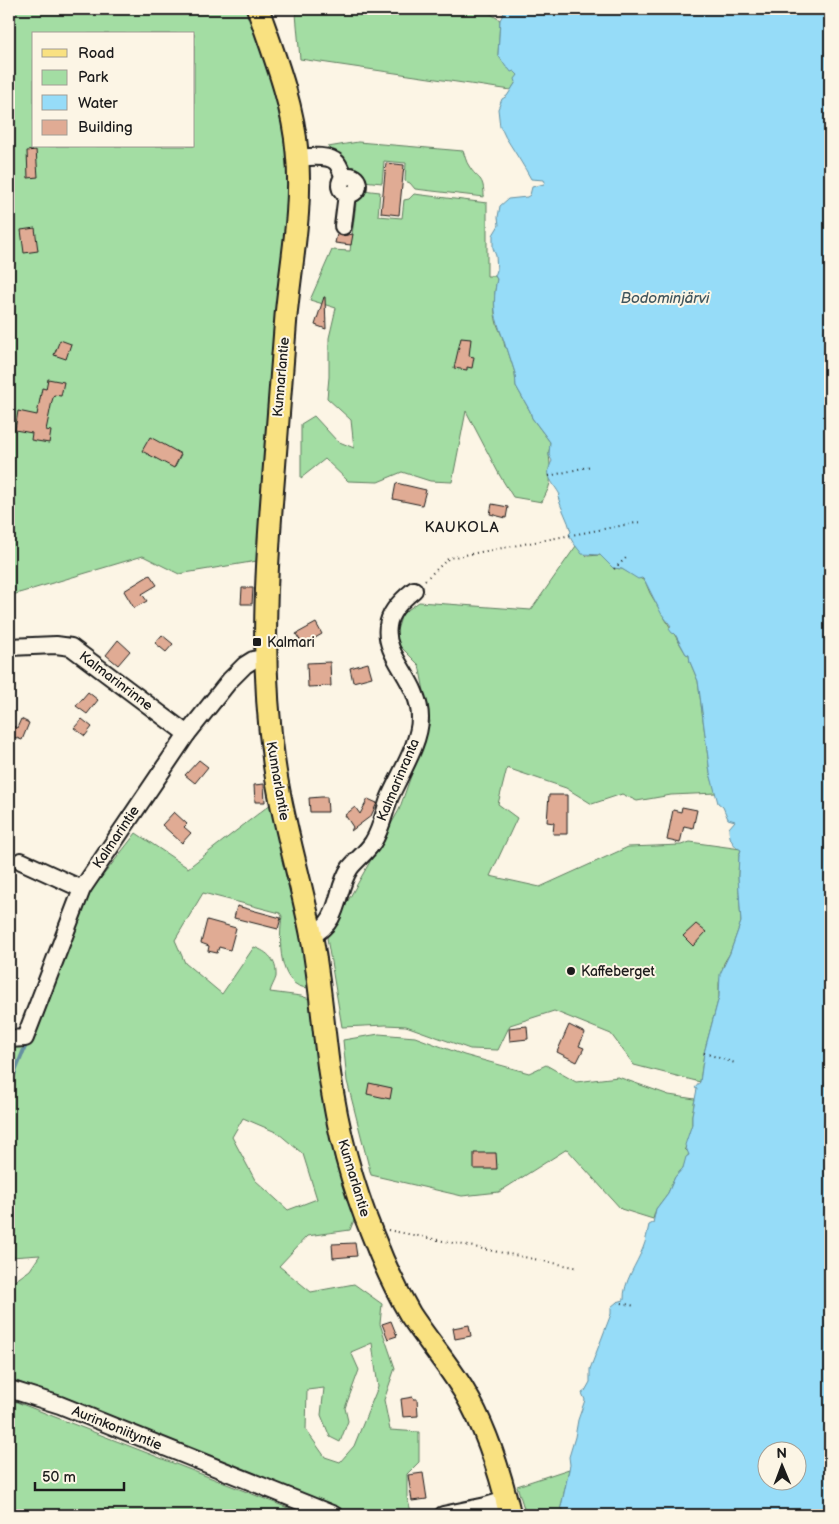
<svg xmlns="http://www.w3.org/2000/svg" width="839" height="1524" font-family="'Balsamiq Sans',sans-serif">
	<style>
		.green { fill: #a3dda3; stroke: #607c60; fill-rule: evenodd }
		.water { fill: #96dcf8; stroke: #658fa0; fill-rule: evenodd }
		.lines { fill: none; stroke-linecap: round; stroke-linejoin: round }
		.stream { stroke: #658fa0; stroke-width: 4 }
		.building { fill: #e0ab94; stroke: #1c1c1c }
		.minor-casing { stroke: #1c1c1c; stroke-width: 20 }
		.major-casing { stroke: #1c1c1c; stroke-width: 25 }
		.path { stroke: #1c1c1c; stroke-width: 2; stroke-dasharray: 1 4; stroke-linecap: butt }
		.minor { stroke: #fcf5e5; stroke-width: 16 }
		.major { stroke: #f9e181; stroke-width: 21 }
		.poi-dot { fill: #1c1c1c; stroke: #fcf5e5; stroke-width: 2 }
		.labels { text-anchor: middle; dominant-baseline: central; stroke-width: 4; stroke-linejoin: round; paint-order: stroke }
		.street-label { font-size: 14px; fill: #1c1c1c; stroke: #fcf5e5 }
		.poi-label { font-size: 14px; fill: #1c1c1c; stroke: #fcf5e5; text-anchor: start }
		.water-label { font-size: 15px; font-style: italic; fill: #41565e; stroke: #fcf5e5 }
		.neighbourhood-label { font-size: 15px; letter-spacing: 1px; fill: #1c1c1c; stroke: #fcf5e5 }
	</style>
	<rect width="100%" height="100%" fill="#fcf5e5"/>
	<filter id="ink" filterUnits="userSpaceOnUse"><feTurbulence type="fractalNoise" baseFrequency=".02" numOctaves="2"/><feDisplacementMap in="SourceGraphic" scale="10" xChannelSelector="R" yChannelSelector="G"/><feConvolveMatrix kernelMatrix="1 2 1 2 8 2 1 2 1" color-interpolation-filters="sRGB"/></filter>
	<g filter="url(#ink)">
		<g class="green">
			<path d="M9 9H253L293 157 263 560 179 574 143 556 9 596ZM34 34H194V146H34Z"/>
			<path d="M300 9H483L500 20 498 55 518 75 516 82 511 90 300 59 296 14Z"/>
			<path d="M358 142 463 151C465 156 466 162 469 166 478 181 484 175 484 197L415 189 410 183 405 181 406 163 384 161 382 183 363 181 358 173 348 171 327 153 328 147Z"/>
			<path d="M362 190 380 192 378 216 402 218 404 200 409 199 414 194 487 203V276H495L497 279C494 293 493 310 497 324 500 332 504 339 505 347L507 348 515 373 516 386 530 411 532 418 550 442C551 447 548 450 549 455 550 461 551 476 550 483 549 489 544 497 542 502L513 497 500 476 466 411 452 482 430 481 402 472 378 482 348 481 325 459 301 478V424L314 416 337 441 354 448 351 420 327 398 329 377V338L336 308 310 300 332 250 350 251 357 195Z"/>
			<path d="M576 546 581 551 587 556 600 555 613 568 622 569 645 581 650 593 686 654 689 655 690 662 698 681 710 773 716 793 671 795 637 801 622 794 592 804 566 788 507 768 498 804 517 818 490 876 540 887 628 847 681 845 690 842 741 849 739 856 738 876 741 922 730 953 724 963 719 983V997L704 1053 700 1082 634 1065 611 1034 554 1011 510 1025 498 1050 470 1049 406 1026 386 1025 342 1027 327 938 399 810 430 722 419 665 394 640 402 614 419 602 531 610Z"/>
			<path d="M276 800 314 980 309 988C277 988 279 938 282 916L280 913 203 893 175 940 185 963 222 994 254 947C268 952 277 960 276 977 275 981 271 987 270 992L301 996 310 999 358 1210 350 1230 307 1236 279 1266 311 1292 354 1284 382 1304 380 1324 395 1368 384 1400 390 1430 419 1432V1462L407 1474V1498L412 1514 352 1515 9 1378V1285L30 1270 40 1255 11 1257 9 1259V1058L11 1045 31 1036 80 905 136 833 188 868ZM243 1118 278 1133 303 1154 317 1199 288 1210 255 1180 232 1137ZM372 1343 378 1387 354 1446 340 1462 325 1457 306 1430 307 1390 324 1388 321 1415 330 1437 340 1442 348 1421 345 1408 359 1370 351 1352Z"/>
			<path d="M379 1034 415 1037 464 1055 529 1073 546 1065 576 1082 618 1077 669 1095 695 1099 692 1115V1124L685 1149 689 1153 683 1168 675 1177 668 1193 656 1209 653 1219 621 1209 567 1149 499 1192 462 1196 371 1175 347 1081 343 1040Z"/>
			<path d="M9 1399 32 1408 306 1515H9Z"/>
			<path d="M569 1469 561 1507 565 1512V1515H526L517 1486Z"/>
		</g>
		<path class="water" d="M506 9H830V1515H565V1512L561 1507 570 1465 569 1457 575 1437 578 1420 585 1400 582 1393 585 1391 590 1382V1369L611 1314V1307L617 1302 624 1300C623 1282 637 1264 643 1248 646 1241 647 1233 649 1225L653 1223 656 1209 668 1193 675 1177 683 1168 686 1157 689 1155 685 1145 692 1124V1115L697 1089 695 1088 700 1082 704 1053 719 997 720 974 730 953 741 922 738 876 739 856 741 850C732 845 729 838 729 828L735 821 728 819 723 807 718 803 710 773 698 681 690 662 689 655 686 654 675 634 672 633 669 629 671 626 661 613 645 581 642 578 638 579 622 569 613 568 600 555 582 554C577 547 572 543 569 534L571 532C568 519 561 509 558 497L560 495C554 483 543 477 552 461L549 455 550 442 532 418 530 411 516 386 515 373 507 348H506C504 339 500 332 498 324 493 310 494 293 497 279L495 276 497 270 496 256 493 248V235L499 225 498 217 500 206 508 199 527 197 530 195 532 187 544 184 545 182 544 180 531 179C524 166 516 154 508 141 504 136 504 132 500 127L498 109 502 99 507 96 516 82 515 79 518 75 514 71 511 72 509 69 506 67 498 55 500 20ZM766 1452H796V1482H766Z"/>
		<g class="lines">
			<path class="stream" d="M9 1087 27 1042"/>
		</g>
		<g class="building">
			<path d="M36 150 38 177 28 178 27 151Z"/>
			<path d="M386 163 404 165 399 215 381 213Z"/>
			<path d="M35 228 38 251 24 253 21 230Z"/>
			<path d="M337 234 342 236 353 234 351 245 335 243Z"/>
			<path d="M324 297H325L326 329 315 325Z"/>
			<path d="M461 338 471 339 469 356 474 357 472 368 467 367V370L454 368Z"/>
			<path d="M60 340 71 344 66 359 54 355Z"/>
			<path d="M48 379 64 382 61 396 54 395 52 401 46 430 51 431 49 443 31 440 32 433 15 430 18 411 37 415 42 388 46 389Z"/>
			<path d="M150 437 181 454 174 468 142 451Z"/>
			<path d="M396 483 426 490 422 505 393 499Z"/>
			<path d="M492 504 508 507 506 518 490 514Z"/>
			<path d="M150 575 157 585 142 594 147 601 134 608 124 591Z"/>
			<path d="M242 588H253L252 604H241Z"/>
			<path d="M316 623 322 634 303 645 296 634Z"/>
			<path d="M162 635 173 644 166 652 155 643Z"/>
			<path d="M118 640 130 651 118 665 106 655Z"/>
			<path d="M330 662 331 686 308 687 307 663Z"/>
			<path d="M368 663 372 677 353 682 350 668Z"/>
			<path d="M88 692 98 700 87 714 76 706Z"/>
			<path d="M21 719 29 723 22 740 9 735 13 726 17 728Z"/>
			<path d="M82 719 92 727 85 736 74 728Z"/>
			<path d="M199 760 208 767 195 783 185 775Z"/>
			<path d="M264 784 265 802H255L254 785Z"/>
			<path d="M549 795H567V834H553L554 823 547 822Z"/>
			<path d="M321 797H327L328 812H310L309 798Z"/>
			<path d="M368 799 377 803 371 816 351 831 353 827 345 815 355 807 360 814Z"/>
			<path d="M682 807 697 810 693 828 684 826 680 843 667 840 673 810 681 812Z"/>
			<path d="M174 812 187 824 184 827 191 833 182 843 162 825Z"/>
			<path d="M237 906 281 918 278 929 234 918Z"/>
			<path d="M207 920 236 928 230 950 219 947 217 953 208 951 209 946 201 943Z"/>
			<path d="M696 924 706 932 693 946 683 936Z"/>
			<path d="M569 1025 585 1033 579 1046 584 1048 577 1062 557 1052Z"/>
			<path d="M527 1026 528 1039 510 1041 509 1028Z"/>
			<path d="M369 1083 392 1088 390 1099 367 1094Z"/>
			<path d="M474 1153H496L497 1169H474Z"/>
			<path d="M355 1243 357 1256 333 1258 332 1244Z"/>
			<path d="M391 1321 397 1336 388 1339 382 1324Z"/>
			<path d="M469 1325 471 1336 455 1339 453 1328Z"/>
			<path d="M413 1397V1399H417L418 1416 403 1417 401 1399Z"/>
			<path d="M423 1473 427 1499 412 1501 408 1475Z"/>
		</g>
		<g class="lines">
			<defs>
				<g id="minor">
					<path d="M298 158C309 157 329 154 337 163 340 167 342 173 344 178"/>
					<circle cx="349" cy="185" r="9"/>
					<path d="M343 226 347 194"/>
					<path d="M9 647 56 645 71 647 187 734"/>
					<path d="M21 861 82 889"/>
					<path d="M312 935C341 922 335 890 350 868 357 859 367 852 373 842 381 830 384 813 389 799 399 775 420 744 420 718 420 681 383 657 388 626 389 612 404 598 414 590"/>
					<path d="M9 1039 25 1038 82 889 187 734 230 680 245 665 253 660 265 658"/>
					<path d="M9 1389 60 1405 334 1515"/>
					<path d="M443 1515 486 1506 506 1500"/>
				</g>
				<path id="major" d="M258 9C274 55 293 103 297 152 303 206 291 262 286 316 282 368 278 420 274 472 266 569 260 665 274 762 282 821 301 879 312 938 320 981 323 1026 329 1070 337 1127 351 1183 373 1236 383 1262 396 1290 410 1314 427 1340 448 1364 464 1391 487 1429 500 1472 510 1515"/>
			</defs>
			<use href="#minor" class="minor-casing"/>
			<use href="#major" class="major-casing"/>
			<g class="path">
				<path d="M549 476 591 466"/>
				<path d="M614 569 626 558"/>
				<path d="M425 580 449 558 641 522"/>
				<path d="M704 1053 735 1063"/>
				<path d="M388 1230 579 1268"/>
				<path d="M617 1302 635 1306"/>
			</g>
			<use href="#minor" class="minor"/>
			<use href="#major" class="major"/>
		</g>
	</g>
	<g class="poi-dot">
		<rect x="252" y="637" width="10" height="10" rx="2.5"/>
		<circle cx="571" cy="971" r="5"/>
	</g>
	<g class="labels">
		<g class="street-label">
			<text transform="translate(281 377) rotate(-85)">Kunnarlantie</text>
			<text transform="translate(116 681) rotate(37)">Kalmarinrinne</text>
			<text transform="translate(398 780) rotate(-67)">Kalmarinranta</text>
			<text transform="translate(278 781) rotate(80)">Kunnarlantie</text>
			<text transform="translate(116 837) rotate(-56)">Kalmarintie</text>
			<text transform="translate(354 1178) rotate(73)">Kunnarlantie</text>
			<text transform="translate(117 1428) rotate(22)">Aurinkoniityntie</text>
		</g>
		<g class="poi-label">
			<text x="267" y="642">Kalmari</text>
			<text x="581" y="971">Kaffeberget</text>
		</g>
		<g class="water-label">
			<text x="665" y="298">Bodominjärvi</text>
		</g>
		<g class="neighbourhood-label">
			<text x="462" y="527">KAUKOLA</text>
		</g>
	</g>
	<rect width="839" height="1524" fill="none" stroke="#fcf5e5" stroke-width="30"/>
	<rect x="15" y="15" width="809" height="1494" fill="none" stroke="#1c1c1c" stroke-width="2" filter="url(#ink)"/>
	<rect x="32" y="32" width="162" height="115" fill="#fcf5e5" stroke="#a29e95"/>
	<rect x="42" y="49" width="25" height="8" fill="#f9e181" stroke="#a29e95"/>
	<text x="78" y="58" font-size="15" fill="#1c1c1c">Road</text>
	<rect x="42" y="70" width="25" height="15" fill="#a3dda3" stroke="#a29e95"/>
	<text x="78" y="82" font-size="15" fill="#1c1c1c">Park</text>
	<rect x="42" y="95" width="25" height="15" fill="#96dcf8" stroke="#a29e95"/>
	<text x="78" y="108" font-size="15" fill="#1c1c1c">Water</text>
	<rect x="42" y="120" width="25" height="15" fill="#e0ab94" stroke="#a29e95"/>
	<text x="78" y="132" font-size="15" fill="#1c1c1c">Building</text>
	<g transform="translate(782 1466) rotate(359)"><circle r="24" fill="#fcf5e5" stroke="#a29e95"/>
	<path d="M0-4L9 19L0 12L-9 19Z" fill="#1c1c1c"/>
	<text y="-8" font-size="14" font-weight="bold" text-anchor="middle" fill="#1c1c1c">N</text>
	</g>
	<path d="M35 1482v8h89v-8" fill="none" stroke="#1c1c1c" stroke-width="2.5"/>
	<text x="42" y="1482" font-size="15" fill="#1c1c1c" stroke="#fcf5e5" stroke-width="4" paint-order="stroke">50 m</text>
</svg>
